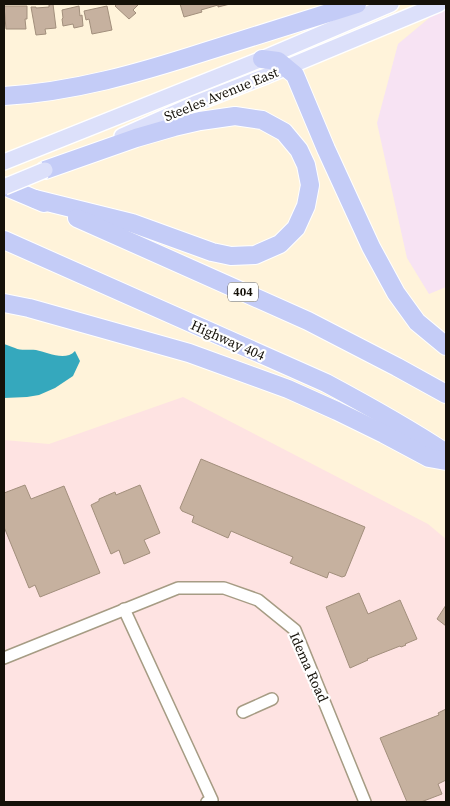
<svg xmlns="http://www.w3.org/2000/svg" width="450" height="806" font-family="'Source Serif 4',serif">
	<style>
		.commercial { fill: #f7e3f3 }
		.industrial { fill: #fee3e2 }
		.water { fill: #35a8bd }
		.building { fill: #c6b19f; stroke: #a28f7c }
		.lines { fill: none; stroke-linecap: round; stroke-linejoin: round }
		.minor-casing { stroke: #a69c84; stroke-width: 14 }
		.major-casing { stroke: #fff; stroke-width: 18 }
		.highway-casing { stroke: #fff; stroke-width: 20 }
		.minor { stroke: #fff; stroke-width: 11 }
		.major { stroke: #dce0fa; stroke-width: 15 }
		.highway { stroke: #c4ccf7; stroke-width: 18 }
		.major-bridge-casing { stroke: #fff; stroke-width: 18; stroke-linecap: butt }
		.major-bridge { stroke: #dce0fa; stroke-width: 15 }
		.labels { text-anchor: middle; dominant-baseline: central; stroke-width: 4.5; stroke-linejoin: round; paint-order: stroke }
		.shield { fill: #fff; stroke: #5b5853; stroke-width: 1 }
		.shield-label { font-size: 12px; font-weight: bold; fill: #151109 }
		.street-label { font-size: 14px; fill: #151109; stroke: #fff }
	</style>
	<rect width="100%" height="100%" fill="#fff3da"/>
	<path class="commercial" d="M446 4V287L429 294 407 258 377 123 398 44Z"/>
	<path class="industrial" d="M183 397 428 524 446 539V802H4V440L49 444Z"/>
	<path class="water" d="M4 344C8 345 11 347 15 348 21 351 29 349 36 350 47 352 65 362 75 351L80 361 73 376 55 388 39 395 27 397 4 398Z"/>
	<g class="building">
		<path d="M53 4 56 28 45 29 46 34 36 35 31 7H36V8L49 7V5Z"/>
		<path d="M117 4H139L133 10 136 13 129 19 115 6Z"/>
		<path d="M180 4H230L218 7V5L201 10 202 12 184 17Z"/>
		<path d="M4 6H27V19H25L26 29H6Z"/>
		<path d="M79 6 80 16 82 15 83 26 74 28 73 24 63 26 62 19 63 18 62 10Z"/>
		<path d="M107 6 112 30 92 34 89 19 86 20 84 11Z"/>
		<path d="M201 459 365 527 345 576 342 577 329 572 327 578 290 563 293 557 259 543 231 531 228 538 192 522 194 516 182 511 180 508Z"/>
		<path d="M25 485 31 499 64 486 100 573 40 597 35 585 29 588 4 527V493Z"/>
		<path d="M140 485 160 533 144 540 150 553 124 564 119 550 111 554 91 505 99 501V499L115 492 116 495Z"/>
		<path d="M359 593 368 614 400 600 417 639 405 644 406 645 401 647 400 646 367 659 368 660 350 668 326 607Z"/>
		<path d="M446 605V626L437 619Z"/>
		<path d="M446 709V780L438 784 442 794 421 802H407L380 738 439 715 438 713Z"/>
	</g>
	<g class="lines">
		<defs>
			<g id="minor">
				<path d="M124 609 212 800 207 802"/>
				<path d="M4 658 178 588H224L258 600 295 630 365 802"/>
				<path d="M243 712 272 699"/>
			</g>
			<g id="major">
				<path d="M122 136 194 104 266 76 439 4"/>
				<path d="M4 162 262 59 391 4"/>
			</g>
			<g id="highway">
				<path d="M262 59 278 61 295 75 326 149 371 247 396 293 417 322 446 346"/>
				<path d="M4 96C73 92 139 73 204 52 255 36 306 20 357 4"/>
				<path d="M4 186 44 203"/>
				<path d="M35 199 132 223 212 252 231 256 255 255 280 244 296 228 306 206 310 185 306 165 299 150 284 132 262 120 235 116 200 121 174 127 136 138 45 170"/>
				<path d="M77 218 308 321 397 367 446 394"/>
				<path d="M4 240 326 383C367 405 407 427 446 453"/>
				<path d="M4 303 29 308 189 353 288 389 337 411 384 434 429 458 446 461"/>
			</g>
		</defs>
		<use href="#minor" class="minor-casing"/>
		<use href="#major" class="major-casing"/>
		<use href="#highway" class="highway-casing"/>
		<use href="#minor" class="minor"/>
		<use href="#major" class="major"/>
		<use href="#highway" class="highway"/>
		<defs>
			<path id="major-bridge" d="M4 187 45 170"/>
		</defs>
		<use href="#major-bridge" class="major-bridge-casing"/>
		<use href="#major-bridge" class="major-bridge"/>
	</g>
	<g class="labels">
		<rect class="shield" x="228" y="282.5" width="30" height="19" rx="4"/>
		<g class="shield-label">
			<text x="243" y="292">404</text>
		</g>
		<g class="street-label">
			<text transform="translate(221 94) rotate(-22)">Steeles Avenue East</text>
			<text transform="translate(228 340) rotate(24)">Highway 404</text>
			<text transform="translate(309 667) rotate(66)">Idema Road</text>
		</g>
	</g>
	<rect width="450" height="806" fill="none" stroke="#151109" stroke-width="10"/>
</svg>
